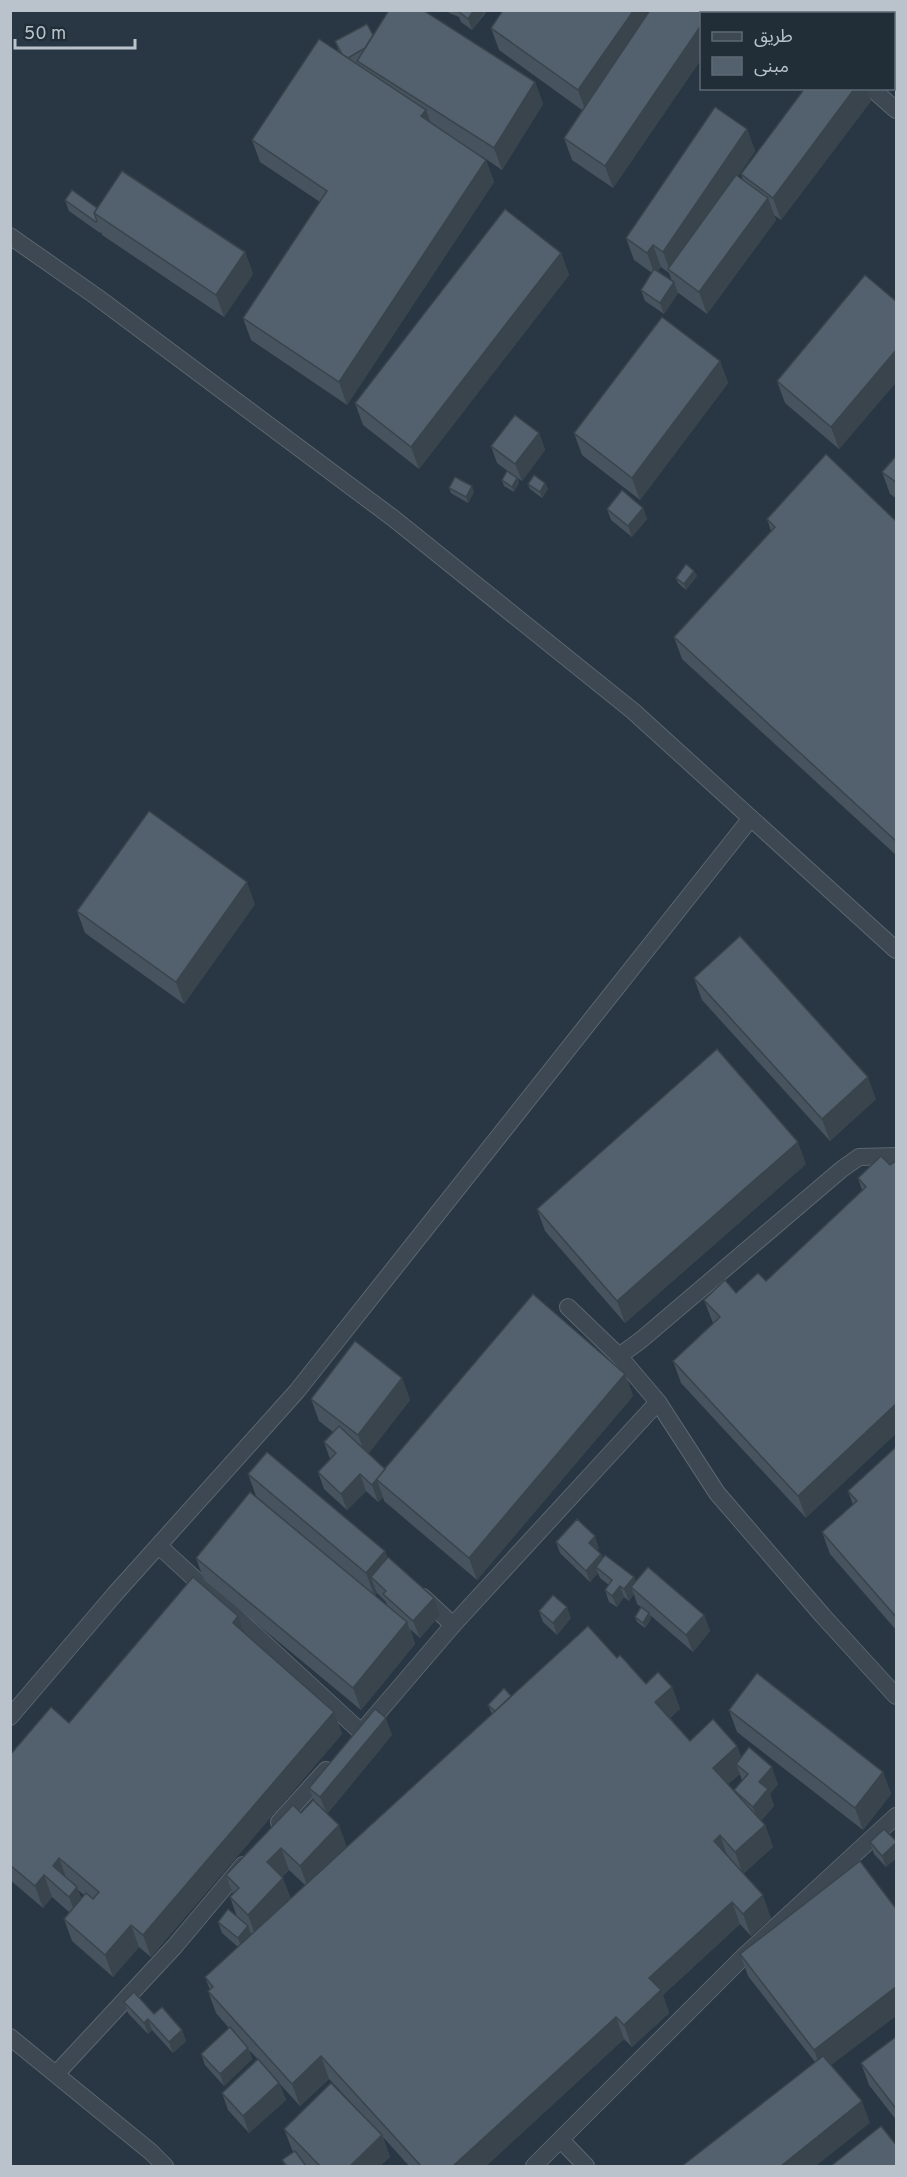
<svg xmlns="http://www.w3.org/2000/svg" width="907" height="2177" font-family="Overpass,'Noto Sans Arabic',sans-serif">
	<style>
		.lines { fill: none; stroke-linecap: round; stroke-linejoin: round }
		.minor-casing { stroke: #5b6670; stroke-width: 18 }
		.minor { stroke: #3d4852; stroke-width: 16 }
		.wall { fill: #47535e; fill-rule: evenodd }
		.shaded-wall { fill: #39444c }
		.building { fill: #52616d; stroke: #39444c; stroke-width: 1.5 }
	</style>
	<rect width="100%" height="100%" fill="#283743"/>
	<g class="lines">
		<defs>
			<g id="minor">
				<path d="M781 10 785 14"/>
				<path d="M871 88 896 110"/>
				<path d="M10 236 97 297 393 518 633 711 896 950"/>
				<path d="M568 1307 619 1356 658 1402 717 1493 823 1616 896 1696"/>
				<path d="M619 1356 641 1340 842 1169 859 1157 896 1156"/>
				<path d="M159 1546 361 1732"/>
				<path d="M423 1597 453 1625"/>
				<path d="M10 1717 114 1595 297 1391 751 818"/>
				<path d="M364 1729 453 1625 658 1402"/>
				<path d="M279 1822 326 1770"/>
				<path d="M10 2037 151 2152 165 2166"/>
				<path d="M56 2074 175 1946 243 1865"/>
				<path d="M561 2140 586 2166"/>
				<path d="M534 2166 743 1957 896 1816"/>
			</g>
		</defs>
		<use href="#minor" class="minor-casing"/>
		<use href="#minor" class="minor"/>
	</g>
	<g class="wall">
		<path d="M448 10 487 11 472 30 461 22 459 17 449 13Z"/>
		<path d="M702 14V58L613 188 572 160 564 138 582 110 499 50 491 28Z"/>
		<path d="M373 35 535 82 543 104 502 170 480 155 486 160 494 182 347 405 251 340 243 318 320 202 260 162 252 140 339 52 335 41Z"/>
		<path d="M871 101 781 220 774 215 776 220 707 314 677 292 678 293 664 314 645 301 641 290 652 273 634 260 626 238 747 129 755 151 738 176 743 180 741 174ZM661 267 669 273 672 281 658 271Z"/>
		<path d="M65 200 97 208 245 252 253 274 224 317 102 235 101 232 100 233 69 211Z"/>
		<path d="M561 253 569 275 419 469 363 425 355 403Z"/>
		<path d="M897 302V381L839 449 785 403 777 381Z"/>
		<path d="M720 361 728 383 640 500 582 455 574 433Z"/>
		<path d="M539 433 545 450 522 481 518 478 519 483 514 492 504 486 502 480 513 475 497 463 491 446Z"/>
		<path d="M897 455V499L890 494 882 472Z"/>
		<path d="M545 483 548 489 542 498 530 489 528 484Z"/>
		<path d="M449 488 474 492 468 503 451 493Z"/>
		<path d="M643 508 647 519 632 537 611 520 607 509Z"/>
		<path d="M767 519 897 522V856L682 659 674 637 771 531Z"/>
		<path d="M694 571 697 576 686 590 678 583 676 578Z"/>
		<path d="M255 904 184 1004 85 933 77 911Z"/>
		<path d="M694 978 876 1099 830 1141 702 1000Z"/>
		<path d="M881 1156 806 1518 681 1383 673 1361 713 1323 704 1300 736 1293 766 1281 862 1190 858 1178Z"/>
		<path d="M806 1164 625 1323 545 1231 537 1209Z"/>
		<path d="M625 1374 633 1396 477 1580 384 1501 383 1497 378 1502 366 1491 347 1510 324 1489 318 1472 330 1459 324 1442 333 1432 319 1421 311 1399 402 1378 410 1400 368 1454 385 1469Z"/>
		<path d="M897 1446V1631L830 1554 822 1532 853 1505 848 1491Z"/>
		<path d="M248 1474 385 1551 387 1558 434 1598 440 1615 420 1638 410 1629 415 1644 361 1710 204 1580 196 1558 315 1546 256 1496ZM377 1593 386 1602 387 1605 375 1595Z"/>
		<path d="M556 1542 599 1548 597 1550 601 1554 603 1558 634 1577 635 1582 704 1615 710 1631 693 1652 650 1615 651 1619 645 1628 637 1622 635 1617 642 1608 637 1604 634 1594 629 1601 624 1597 617 1607 609 1602 605 1590 609 1585 600 1578 598 1573 590 1582 560 1553Z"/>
		<path d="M539 1611 571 1618 557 1635 543 1622Z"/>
		<path d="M244 1634 334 1712 342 1734 151 1957 139 1947 113 1977 72 1941 64 1919 69 1912 52 1897 43 1908 10 1880V1755L69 1723ZM78 1890 84 1895 81 1898Z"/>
		<path d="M617 1658 646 1684 672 1687 680 1709 670 1718 690 1741 737 1746 741 1757 778 1784 770 1794 774 1806 761 1821 765 1825 773 1847 743 1874 771 1918 751 1936 740 1924 663 1995 669 2013 632 2047 624 2039 486 2166H409L383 2137 390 2157 380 2166H307L304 2164 306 2166H285L282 2160 293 2152 284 2129 360 2112 329 2079 300 2106 279 2083 286 2100 249 2133 228 2110 222 2093 271 2073 249 2050 252 2059 224 2086 205 2065 201 2054 229 2028 216 2013 208 1991 210 1990 205 1977 238 1947 222 1933 218 1922 237 1917 230 1897 233 1894 226 1875 314 1801 309 1788 392 1735 327 1814 347 1847 492 1714 488 1705ZM740 1774 742 1781 734 1792 728 1784ZM289 1870 305 1885 291 1899 282 1877Z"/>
		<path d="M729 1710 883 1772 891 1794 863 1830 737 1732Z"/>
		<path d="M870 1842H897L886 1867 874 1854Z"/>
		<path d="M897 1910V2015L831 2065 870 2123 815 2062 748 1976 740 1954Z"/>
		<path d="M124 2002 154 2014 182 2030 186 2041 173 2053 152 2030 148 2034 128 2013Z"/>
		<path d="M897 2036V2121L869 2085 861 2063Z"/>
	</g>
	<g class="shaded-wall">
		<path d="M474 10H486L472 30 468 19Z"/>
		<path d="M634 10H658L586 112 578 90Z"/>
		<path d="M711 10H734L732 14H709Z"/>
		<path d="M702 24V58L613 188 605 166Z"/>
		<path d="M535 82 543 104 502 170 494 148Z"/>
		<path d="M855 88H866L871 101 781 220 773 198Z"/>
		<path d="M426 110 434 132 421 116Z"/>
		<path d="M747 129 755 151 673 273 670 271 663 252Z"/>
		<path d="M486 160 494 182 347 405 339 382Z"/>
		<path d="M768 198 776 220 707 314 699 292Z"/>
		<path d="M653 245 661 267 655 275 647 253Z"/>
		<path d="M245 252 253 274 224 317 216 295Z"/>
		<path d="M561 253 569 275 419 469 411 447Z"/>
		<path d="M674 282 678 293 664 314 660 303Z"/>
		<path d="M897 349V381L839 449 831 427Z"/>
		<path d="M720 361 728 383 640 500 632 478Z"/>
		<path d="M539 433 545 450 522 481 515 464Z"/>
		<path d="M517 478 519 483 514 492 512 487Z"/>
		<path d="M545 483 548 489 542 498 540 492Z"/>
		<path d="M472 486 474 492 468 503 466 497Z"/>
		<path d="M643 508 647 519 632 537 628 526Z"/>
		<path d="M694 571 697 576 686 590 684 584Z"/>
		<path d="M247 882 255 904 184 1004 176 982Z"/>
		<path d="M868 1077 876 1099 830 1141 822 1119Z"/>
		<path d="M798 1142 806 1164 625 1323 617 1301Z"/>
		<path d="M625 1374 633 1396 477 1580 469 1558Z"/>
		<path d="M402 1378 410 1400 366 1457 358 1435Z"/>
		<path d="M897 1403V1433L806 1518 798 1496Z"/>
		<path d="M360 1474 366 1491 347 1510 341 1494Z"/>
		<path d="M377 1480 383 1497 378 1502 372 1485Z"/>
		<path d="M595 1536 599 1548 593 1554 589 1543Z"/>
		<path d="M385 1551 393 1573 371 1577 377 1593 374 1595 366 1573Z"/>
		<path d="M601 1554 605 1566 596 1567 598 1573 590 1582 586 1571Z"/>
		<path d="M634 1577 638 1589 631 1587 634 1594 629 1601 624 1589Z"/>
		<path d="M620 1586 624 1597 617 1607 612 1596Z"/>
		<path d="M434 1598 440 1615 420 1638 413 1621Z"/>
		<path d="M567 1607 571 1618 557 1635 553 1623Z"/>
		<path d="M649 1613 651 1619 645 1628 643 1623Z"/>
		<path d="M704 1615 710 1631 693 1652 686 1635Z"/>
		<path d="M238 1616 246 1639 233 1623Z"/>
		<path d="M407 1622 415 1644 361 1710 353 1688Z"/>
		<path d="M672 1687 680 1709 663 1724 655 1702Z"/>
		<path d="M334 1712 342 1734 151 1957 143 1935Z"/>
		<path d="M386 1718 392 1735 327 1814 320 1797Z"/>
		<path d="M737 1746 745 1768 736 1764 740 1774 721 1790 713 1768Z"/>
		<path d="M772 1767 778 1784 770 1794 774 1806 759 1823 753 1807 759 1782Z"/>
		<path d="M883 1772 891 1794 863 1830 855 1808Z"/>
		<path d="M339 1825 347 1847 308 1888 300 1866Z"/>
		<path d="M765 1825 773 1847 743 1874 735 1852Z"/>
		<path d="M720 1835 728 1858 714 1841Z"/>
		<path d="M897 1842V1858L886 1867 882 1856Z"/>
		<path d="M281 1848 289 1870 275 1884 267 1862Z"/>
		<path d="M59 1858 67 1880 53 1866Z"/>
		<path d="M44 1875 52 1897 43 1908 35 1886Z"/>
		<path d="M283 1878 291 1900 256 1937 248 1915Z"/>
		<path d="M77 1887 85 1909 77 1919 69 1897Z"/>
		<path d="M763 1895 771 1918 751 1936 743 1914Z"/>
		<path d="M732 1902 740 1924 663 1995 669 2013 632 2047 624 2025 649 1978Z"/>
		<path d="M131 1925 139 1947 113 1977 105 1955Z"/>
		<path d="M248 1926 252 1937 242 1950 238 1938Z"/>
		<path d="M897 1986V2015L822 2072 814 2050Z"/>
		<path d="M616 2017 624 2039 486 2166H453Z"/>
		<path d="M148 2019 152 2030 148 2034 144 2023Z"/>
		<path d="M182 2030 186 2041 173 2053 169 2042Z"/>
		<path d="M248 2048 252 2059 224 2086 220 2074Z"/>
		<path d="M321 2056 329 2079 300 2106 292 2084Z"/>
		<path d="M279 2083 286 2100 249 2133 243 2116Z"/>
		<path d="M862 2101 870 2123 816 2166H781Z"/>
		<path d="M382 2135 390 2157 380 2166H350Z"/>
	</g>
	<g class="building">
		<path d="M389 10H423L535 82 494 148 357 61Z"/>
		<path d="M457 10H474L468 19Z"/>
		<path d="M503 10H634L578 90 491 28Z"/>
		<path d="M650 10H711L709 14H702V24L605 166 564 138Z"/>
		<path d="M367 24 373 35 365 48 348 58 342 54 335 41Z"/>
		<path d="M319 39 426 110 421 116 486 160 339 382 243 318 327 191 252 140Z"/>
		<path d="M805 88H855L773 198 741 174Z"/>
		<path d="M715 107 747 129 663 252 653 245 647 253 626 238Z"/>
		<path d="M122 171 245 252 216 295 94 213Z"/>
		<path d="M736 175 768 198 699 292 668 269Z"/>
		<path d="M72 190 97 208 94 213 97 221 96 222 65 200Z"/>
		<path d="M505 209 561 253 411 447 355 403Z"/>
		<path d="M654 269 674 282 660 303 641 290Z"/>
		<path d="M865 275 897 302V349L831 427 777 381Z"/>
		<path d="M662 317 720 361 632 478 574 433Z"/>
		<path d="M515 415 539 433 515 464 491 446Z"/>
		<path d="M826 454 897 522V842L674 637 775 527 767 519Z"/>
		<path d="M897 455V483L882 472Z"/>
		<path d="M507 471 517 478 512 487 502 480Z"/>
		<path d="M534 475 545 483 540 492 528 484Z"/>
		<path d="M455 477 472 486 466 497 449 488Z"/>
		<path d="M622 490 643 508 628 526 607 509Z"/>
		<path d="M686 564 694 571 684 584 676 578Z"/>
		<path d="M149 811 247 882 176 982 77 911Z"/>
		<path d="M740 936 868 1077 822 1119 694 978Z"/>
		<path d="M717 1049 798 1142 617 1301 537 1209Z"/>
		<path d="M881 1156 890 1165 894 1162 897 1164V1403L798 1496 673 1361 720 1317 704 1300 725 1280 736 1293 758 1273 766 1281 866 1187 858 1178Z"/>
		<path d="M533 1294 625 1374 469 1558 376 1479Z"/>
		<path d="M355 1341 402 1378 358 1435 311 1399Z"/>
		<path d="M339 1426 385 1469 372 1485 360 1474 341 1494 318 1472 336 1453 324 1442Z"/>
		<path d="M897 1446V1618L822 1532 857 1501 848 1491Z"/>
		<path d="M267 1452 385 1551 366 1573 248 1474Z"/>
		<path d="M250 1492 407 1622 353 1688 196 1558Z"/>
		<path d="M577 1519 595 1536 589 1543 601 1554 586 1571 556 1542Z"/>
		<path d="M605 1555 634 1577 624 1589 620 1586 612 1596 605 1590 612 1580 596 1567Z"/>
		<path d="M388 1557 434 1598 413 1621 383 1594 386 1591 371 1577Z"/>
		<path d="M648 1567 704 1615 686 1635 631 1587Z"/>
		<path d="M193 1577 238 1616 233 1623 334 1712 143 1935 131 1925 105 1955 64 1919 86 1893 93 1899 99 1892 59 1858 53 1866 77 1887 69 1897 44 1875 35 1886 10 1865V1755L51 1707 69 1723Z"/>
		<path d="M553 1595 567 1607 553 1623 539 1611Z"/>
		<path d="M641 1607 649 1613 643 1623 635 1617Z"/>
		<path d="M588 1626 617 1658 620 1655 646 1684 658 1672 672 1687 655 1702 690 1741 713 1719 737 1746 713 1768 765 1825 735 1852 720 1835 714 1841 763 1895 743 1914 732 1902 649 1978 661 1990 624 2025 616 2017 453 2166H421L321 2056 292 2084 208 1991 213 1987 205 1977Z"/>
		<path d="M757 1673 883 1772 855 1808 729 1710Z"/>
		<path d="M504 1688 511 1696 495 1711 488 1705Z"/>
		<path d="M375 1709 386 1718 320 1797 309 1788Z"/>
		<path d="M749 1747 772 1767 759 1782 768 1789 753 1807 734 1790 748 1774 736 1764Z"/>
		<path d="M313 1800 339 1825 300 1866 281 1848 267 1862 283 1878 248 1915 230 1897 239 1888 226 1875 293 1805 301 1813Z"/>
		<path d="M884 1829 897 1842 882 1856 870 1842Z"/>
		<path d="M860 1861 897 1910V1986L814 2050 740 1954Z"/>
		<path d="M228 1909 248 1926 238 1938 218 1922Z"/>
		<path d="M134 1992 154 2014 162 2007 182 2030 169 2042 148 2019 144 2023 124 2002Z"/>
		<path d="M230 2027 248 2048 220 2074 201 2054Z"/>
		<path d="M897 2036V2110L861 2063Z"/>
		<path d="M823 2056 862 2101 781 2166H682Z"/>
		<path d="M258 2059 279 2083 243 2116 222 2093Z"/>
		<path d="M331 2083 382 2135 350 2166H320L284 2129Z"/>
		<path d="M881 2126 897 2146V2166H831Z"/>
		<path d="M295 2151 306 2166H287L282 2160Z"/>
	</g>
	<rect width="907" height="2177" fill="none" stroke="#bac3cc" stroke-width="24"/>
	<rect x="700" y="12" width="195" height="78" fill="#212e38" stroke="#5e6a73" stroke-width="1.5"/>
	<rect x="712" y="32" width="30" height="9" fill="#3d4852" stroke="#5e6a73" stroke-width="1.5"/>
	<text x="754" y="42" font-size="18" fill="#bac3cc">طريق</text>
	<rect x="712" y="57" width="30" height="18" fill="#52616d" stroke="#5e6a73" stroke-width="1.5"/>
	<text x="754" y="72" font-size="18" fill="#bac3cc">مبنى</text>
	<path d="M15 39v9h120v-9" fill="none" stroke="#bac3cc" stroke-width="3"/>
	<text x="24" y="39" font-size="18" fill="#bac3cc" stroke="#212e38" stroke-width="4.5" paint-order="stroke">50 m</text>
</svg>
